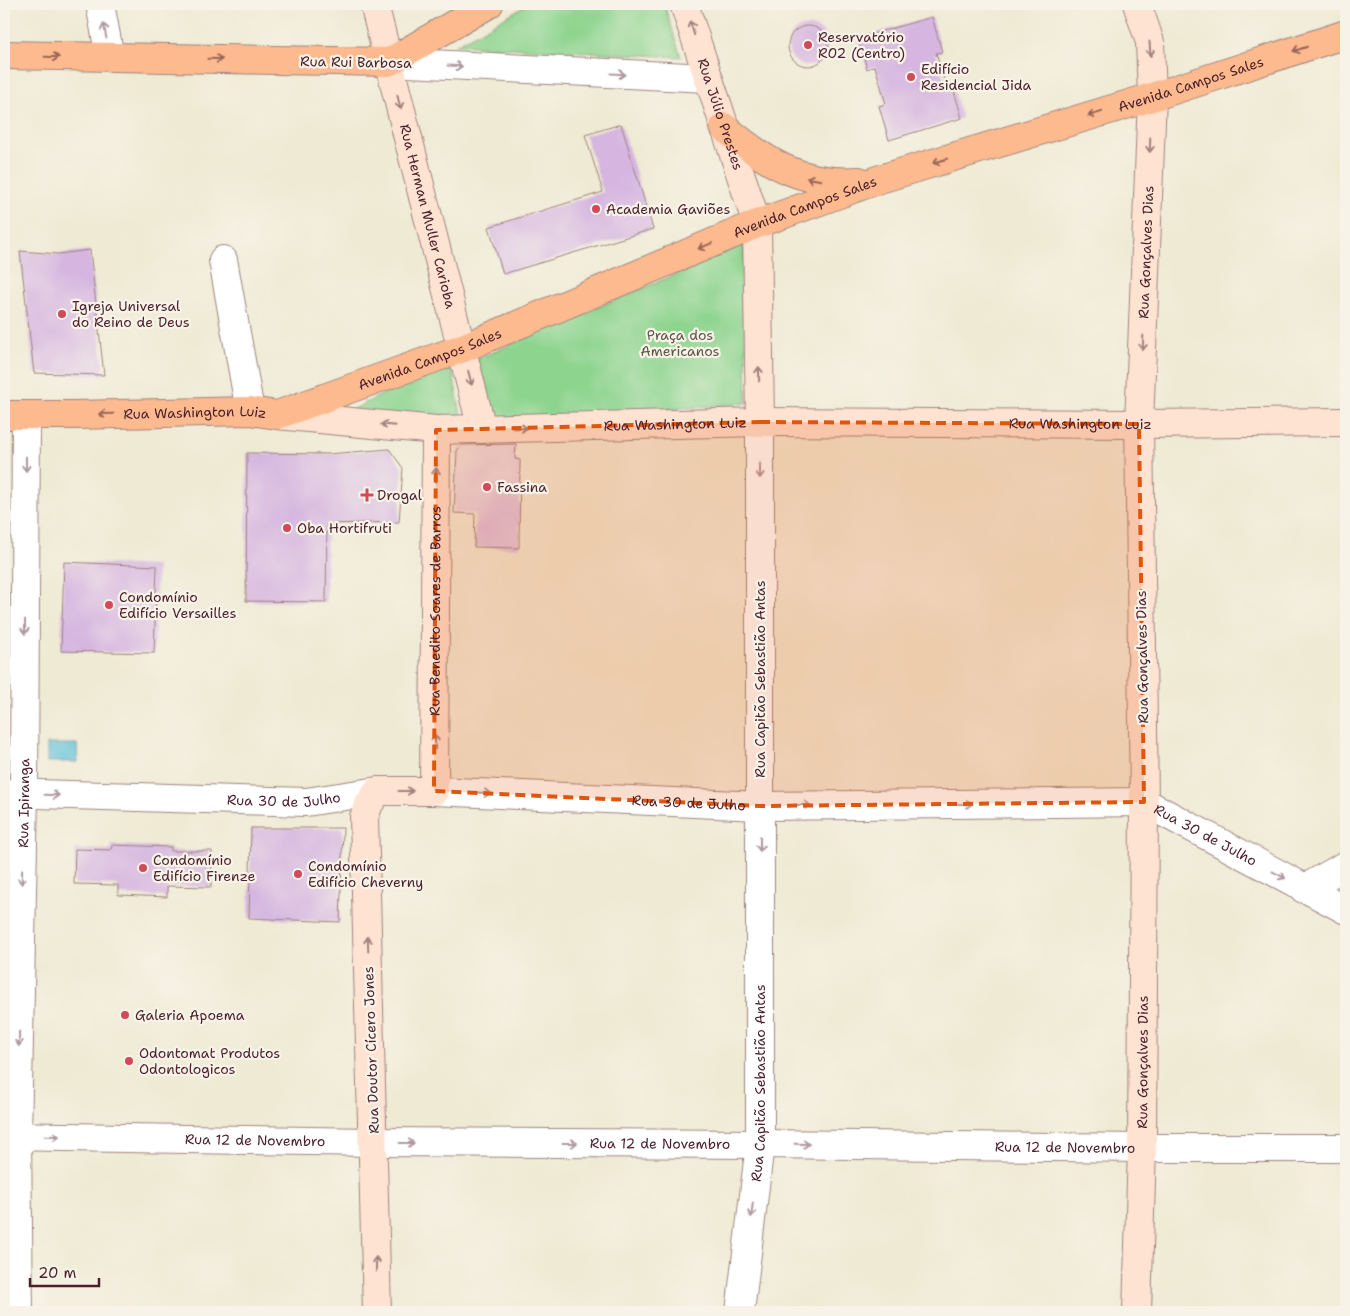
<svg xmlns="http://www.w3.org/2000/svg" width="1350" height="1316" font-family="'Shantell Sans',sans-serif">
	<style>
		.green { fill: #8dd48e; stroke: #6c7a5c }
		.water { fill: #5bc0d9; stroke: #527082 }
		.building { fill: #d6b6e0 }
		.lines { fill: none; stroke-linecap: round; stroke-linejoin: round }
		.street-casing { stroke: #9c847f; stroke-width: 30 }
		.secondary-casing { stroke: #9c847f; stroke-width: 30 }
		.primary-casing { stroke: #9c847f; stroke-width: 30 }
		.street { stroke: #fff; stroke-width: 28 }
		.secondary { stroke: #fee3d2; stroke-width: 28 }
		.primary { stroke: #fcba8e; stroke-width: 28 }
		.oneway { stroke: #a4817e }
		.oneway2 { stroke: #ae9aa0 }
		.oneway3 { stroke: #9a6558 }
		.marked { fill: #e0560e; fill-opacity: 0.2; stroke: #e0560e; stroke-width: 4; stroke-dasharray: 10 6; stroke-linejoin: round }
		.poi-dot { fill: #d1495b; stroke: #f7f3e8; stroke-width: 2 }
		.labels { text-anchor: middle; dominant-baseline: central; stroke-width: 4.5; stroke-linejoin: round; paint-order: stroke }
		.poi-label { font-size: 14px; fill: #4a1f2b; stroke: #f7f3e8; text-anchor: start }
		.street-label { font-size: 14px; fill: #4a1f2b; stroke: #f7f3e8 }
		.park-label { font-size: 14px; fill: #5e5549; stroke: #f7f3e8 }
	</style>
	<rect width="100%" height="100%" fill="#f7f3e8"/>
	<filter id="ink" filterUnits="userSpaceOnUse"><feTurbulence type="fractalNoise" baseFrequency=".02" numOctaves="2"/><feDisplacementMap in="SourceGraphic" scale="10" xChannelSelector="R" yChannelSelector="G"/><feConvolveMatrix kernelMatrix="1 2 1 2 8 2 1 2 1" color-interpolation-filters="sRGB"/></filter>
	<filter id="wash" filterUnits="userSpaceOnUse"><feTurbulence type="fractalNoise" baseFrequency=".0096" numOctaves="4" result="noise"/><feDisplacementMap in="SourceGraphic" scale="20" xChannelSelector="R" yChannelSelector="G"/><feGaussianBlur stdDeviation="1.12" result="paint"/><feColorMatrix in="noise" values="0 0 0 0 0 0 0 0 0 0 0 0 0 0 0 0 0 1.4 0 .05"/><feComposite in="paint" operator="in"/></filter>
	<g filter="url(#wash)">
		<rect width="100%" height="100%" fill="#efead3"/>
		<g class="green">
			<path d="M528 4H664L681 57 456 45Z"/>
			<path d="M744 245 747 403 491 424 477 359Z"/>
			<path d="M450 359 462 420 328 419 356 408Z"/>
		</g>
		<path class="water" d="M47 744H77L78 762H47Z"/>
		<g id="blocks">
			<g class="building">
				<path d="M932 17 942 52 936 53 946 86 952 84 962 118 889 140 879 106 886 104 875 66 867 69 858 38Z"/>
				<circle cx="808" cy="46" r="20"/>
				<path d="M621 124 653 229 503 274 489 227 603 192 585 135Z"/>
				<path d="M90 250 104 375 34 373 20 251 58 254Z"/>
				<path d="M516 444 515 459 520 460 519 548 474 547 475 514 454 513 457 451 461 445Z"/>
				<path d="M389 449 403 468 399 522 327 524 326 602 246 601 247 453 328 454Z"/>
				<path d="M64 562 157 566 154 653 61 651Z"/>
				<path d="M251 828H343L340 922 249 918Z"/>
				<path d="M112 845 171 847V851H212L211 887 167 886V897L118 895V885L74 884 75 849 111 850Z"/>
			</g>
		</g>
	</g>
	<g filter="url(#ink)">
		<use href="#blocks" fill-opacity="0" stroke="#9c847f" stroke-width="1"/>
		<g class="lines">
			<defs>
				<g id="street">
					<path d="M100 4 110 57"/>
					<path d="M389 62 708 78"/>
					<path d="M223 260 250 411"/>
					<path id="s1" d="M434 791 760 806 1144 802 1346 910"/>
					<path id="s2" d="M4 793 306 802 378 791"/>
					<path d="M1304 889 1346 865"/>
					<path id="s3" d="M4 1136 373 1142 760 1144 1142 1148H1346"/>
					<path id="s4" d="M19 1312 17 1136 24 794 26 415"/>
					<path id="s5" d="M740 1312 760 1144V422"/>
				</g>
				<g id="secondary">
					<path id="s6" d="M374 4 482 429"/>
					<path id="s7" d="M684 4 757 224 760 422"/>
					<path id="s8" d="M277 415 436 430 760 422 1139 424 1346 422"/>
					<path id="s9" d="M377 1312 364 817 369 804 378 791H434L436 430"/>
					<path id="s10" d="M1137 1312 1142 1148 1144 802 1139 424 1152 97 1150 42 1137 4"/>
				</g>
				<g id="primary">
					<path d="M4 55 389 62 489 4"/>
					<path d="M724 127C766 163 801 185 859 181"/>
					<path id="s11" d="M4 415H75L250 411 277 415 463 348 757 224 880 179 1152 97 1346 34"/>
				</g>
			</defs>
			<use href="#street" class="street-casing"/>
			<use href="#secondary" class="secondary-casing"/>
			<use href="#primary" class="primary-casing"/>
			<use href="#street" class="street"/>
			<use href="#secondary" class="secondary"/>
			<use href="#primary" class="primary"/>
		</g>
		<defs><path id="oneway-shaft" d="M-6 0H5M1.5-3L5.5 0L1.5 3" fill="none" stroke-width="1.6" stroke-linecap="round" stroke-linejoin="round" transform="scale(1.25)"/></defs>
		<g class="oneway">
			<use href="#oneway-shaft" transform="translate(692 28) rotate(-108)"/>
			<use href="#oneway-shaft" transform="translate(1150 49) rotate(86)"/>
			<use href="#oneway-shaft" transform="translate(399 102) rotate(76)"/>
			<use href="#oneway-shaft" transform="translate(1150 145) rotate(92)"/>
			<use href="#oneway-shaft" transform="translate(1143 343) rotate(92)"/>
			<use href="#oneway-shaft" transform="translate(759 374) rotate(-91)"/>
			<use href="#oneway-shaft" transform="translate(470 378) rotate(76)"/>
			<use href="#oneway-shaft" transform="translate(388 425) rotate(-175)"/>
			<use href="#oneway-shaft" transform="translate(520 428) rotate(-1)"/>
			<use href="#oneway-shaft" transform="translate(436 475) rotate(-90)"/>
			<use href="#oneway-shaft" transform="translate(435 742) rotate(-90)"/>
			<use href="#oneway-shaft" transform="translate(406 791)"/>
			<use href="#oneway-shaft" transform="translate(368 944) rotate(-92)"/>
			<use href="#oneway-shaft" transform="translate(376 1264) rotate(-91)"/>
		</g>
		<g class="oneway2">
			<use href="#oneway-shaft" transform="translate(105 31) rotate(-101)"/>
			<use href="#oneway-shaft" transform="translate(455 66) rotate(3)"/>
			<use href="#oneway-shaft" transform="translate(618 74) rotate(3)"/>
			<use href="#oneway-shaft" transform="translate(26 464) rotate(90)"/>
			<use href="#oneway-shaft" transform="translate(760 471) rotate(90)"/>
			<use href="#oneway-shaft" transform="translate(25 627) rotate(90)"/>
			<use href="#oneway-shaft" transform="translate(483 793) rotate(3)"/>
			<use href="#oneway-shaft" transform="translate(52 795) rotate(2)"/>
			<use href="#oneway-shaft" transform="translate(965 804)"/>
			<use href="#oneway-shaft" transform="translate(803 805)"/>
			<use href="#oneway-shaft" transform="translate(760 844) rotate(90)"/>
			<use href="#oneway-shaft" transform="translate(1279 875) rotate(28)"/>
			<use href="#oneway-shaft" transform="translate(22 877) rotate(91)"/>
			<use href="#oneway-shaft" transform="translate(19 1039) rotate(91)"/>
			<use href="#oneway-shaft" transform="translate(52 1136) rotate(1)"/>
			<use href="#oneway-shaft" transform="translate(407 1143)"/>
			<use href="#oneway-shaft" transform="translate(570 1143)"/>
			<use href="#oneway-shaft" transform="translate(802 1144) rotate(1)"/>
			<use href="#oneway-shaft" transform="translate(752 1210) rotate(97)"/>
		</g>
		<g class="oneway3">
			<use href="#oneway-shaft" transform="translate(1300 49) rotate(162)"/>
			<use href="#oneway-shaft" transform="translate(52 57) rotate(2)"/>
			<use href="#oneway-shaft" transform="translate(215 59) rotate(1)"/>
			<use href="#oneway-shaft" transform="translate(1095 114) rotate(163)"/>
			<use href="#oneway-shaft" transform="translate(940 161) rotate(163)"/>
			<use href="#oneway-shaft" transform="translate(814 179) rotate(-170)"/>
			<use href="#oneway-shaft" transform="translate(705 246) rotate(157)"/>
			<use href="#oneway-shaft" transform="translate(106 414) rotate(179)"/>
		</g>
	</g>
	<path class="marked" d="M760 422 1139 424 1144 802 760 806 434 791 436 430Z"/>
	<g class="poi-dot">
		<circle cx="808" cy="45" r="5"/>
		<circle cx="911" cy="77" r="5"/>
		<circle cx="596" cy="209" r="5"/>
		<circle cx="62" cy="314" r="5"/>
		<circle cx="487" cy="487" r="5"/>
		<path d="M364.5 487.5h5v5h5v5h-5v5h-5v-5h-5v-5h5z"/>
		<circle cx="287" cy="528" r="5"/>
		<circle cx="109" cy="605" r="5"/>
		<circle cx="143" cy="868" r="5"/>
		<circle cx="298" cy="874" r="5"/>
		<circle cx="125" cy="1015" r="5"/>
		<circle cx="129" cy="1061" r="5"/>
	</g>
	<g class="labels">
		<g class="poi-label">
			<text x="818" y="37">Reservatório<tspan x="818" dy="16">R02 (Centro)</tspan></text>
			<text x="921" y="69">Edifício<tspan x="921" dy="16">Residencial Jida</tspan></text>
			<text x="606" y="209">Academia Gaviões</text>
			<text x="72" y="306">Igreja Universal<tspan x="72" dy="16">do Reino de Deus</tspan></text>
			<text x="497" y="487">Fassina</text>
			<text x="377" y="495">Drogal</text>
			<text x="297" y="528">Oba Hortifruti</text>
			<text x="119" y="597">Condomínio<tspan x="119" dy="16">Edifício Versailles</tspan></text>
			<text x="153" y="860">Condomínio<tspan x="153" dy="16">Edifício Firenze</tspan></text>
			<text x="308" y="866">Condomínio<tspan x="308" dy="16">Edifício Cheverny</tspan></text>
			<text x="135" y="1015">Galeria Apoema</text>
			<text x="139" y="1053">Odontomat Produtos<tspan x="139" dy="16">Odontologicos</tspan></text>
		</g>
		<g class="street-label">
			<text transform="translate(356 62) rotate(1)">Rua Rui Barbosa</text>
			<text stroke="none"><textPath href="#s11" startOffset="1246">Avenida Campos Sales</textPath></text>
			<text stroke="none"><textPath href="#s7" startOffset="116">Rua Júlio Prestes</textPath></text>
			<text stroke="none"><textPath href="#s11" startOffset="841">Avenida Campos Sales</textPath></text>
			<text stroke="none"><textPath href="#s6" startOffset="219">Rua Herman Muller Carioba</textPath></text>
			<text stroke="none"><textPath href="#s10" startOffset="1060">Rua Gonçalves Dias</textPath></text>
			<text stroke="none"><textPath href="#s11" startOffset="436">Avenida Campos Sales</textPath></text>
			<text stroke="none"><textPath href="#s11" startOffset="191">Rua Washington Luiz</textPath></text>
			<text stroke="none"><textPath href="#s8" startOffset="399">Rua Washington Luiz</textPath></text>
			<text stroke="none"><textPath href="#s8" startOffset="804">Rua Washington Luiz</textPath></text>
			<text stroke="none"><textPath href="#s9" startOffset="761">Rua Benedito Soares de Barros</textPath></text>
			<text transform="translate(1142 657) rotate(-91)">Rua Gonçalves Dias</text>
			<text transform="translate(760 679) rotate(-90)">Rua Capitão Sebastião Antas</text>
			<text stroke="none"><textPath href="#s2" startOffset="280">Rua 30 de Julho</textPath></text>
			<text stroke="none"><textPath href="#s1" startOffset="255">Rua 30 de Julho</textPath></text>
			<text stroke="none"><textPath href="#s4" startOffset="509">Rua Ipiranga</textPath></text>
			<text stroke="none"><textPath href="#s1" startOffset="780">Rua 30 de Julho</textPath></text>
			<text transform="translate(371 1050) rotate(-92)">Rua Doutor Cícero Jones</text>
			<text stroke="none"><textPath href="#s10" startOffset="250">Rua Gonçalves Dias</textPath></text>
			<text stroke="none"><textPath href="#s5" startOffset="230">Rua Capitão Sebastião Antas</textPath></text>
			<text stroke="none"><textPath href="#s3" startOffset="251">Rua 12 de Novembro</textPath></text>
			<text stroke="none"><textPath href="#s3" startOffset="656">Rua 12 de Novembro</textPath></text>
			<text stroke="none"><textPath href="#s3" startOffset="1061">Rua 12 de Novembro</textPath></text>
		</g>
		<g class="park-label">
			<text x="680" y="335">Praça dos<tspan x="680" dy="16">Americanos</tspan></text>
		</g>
	</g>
	<rect width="1350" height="1316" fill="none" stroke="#f7f3e8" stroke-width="20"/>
	<path d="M30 1278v8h69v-8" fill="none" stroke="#4a1f2b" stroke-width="2.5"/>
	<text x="38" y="1278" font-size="15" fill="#4a1f2b" stroke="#f7f3e8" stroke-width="4" paint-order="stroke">20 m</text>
</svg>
